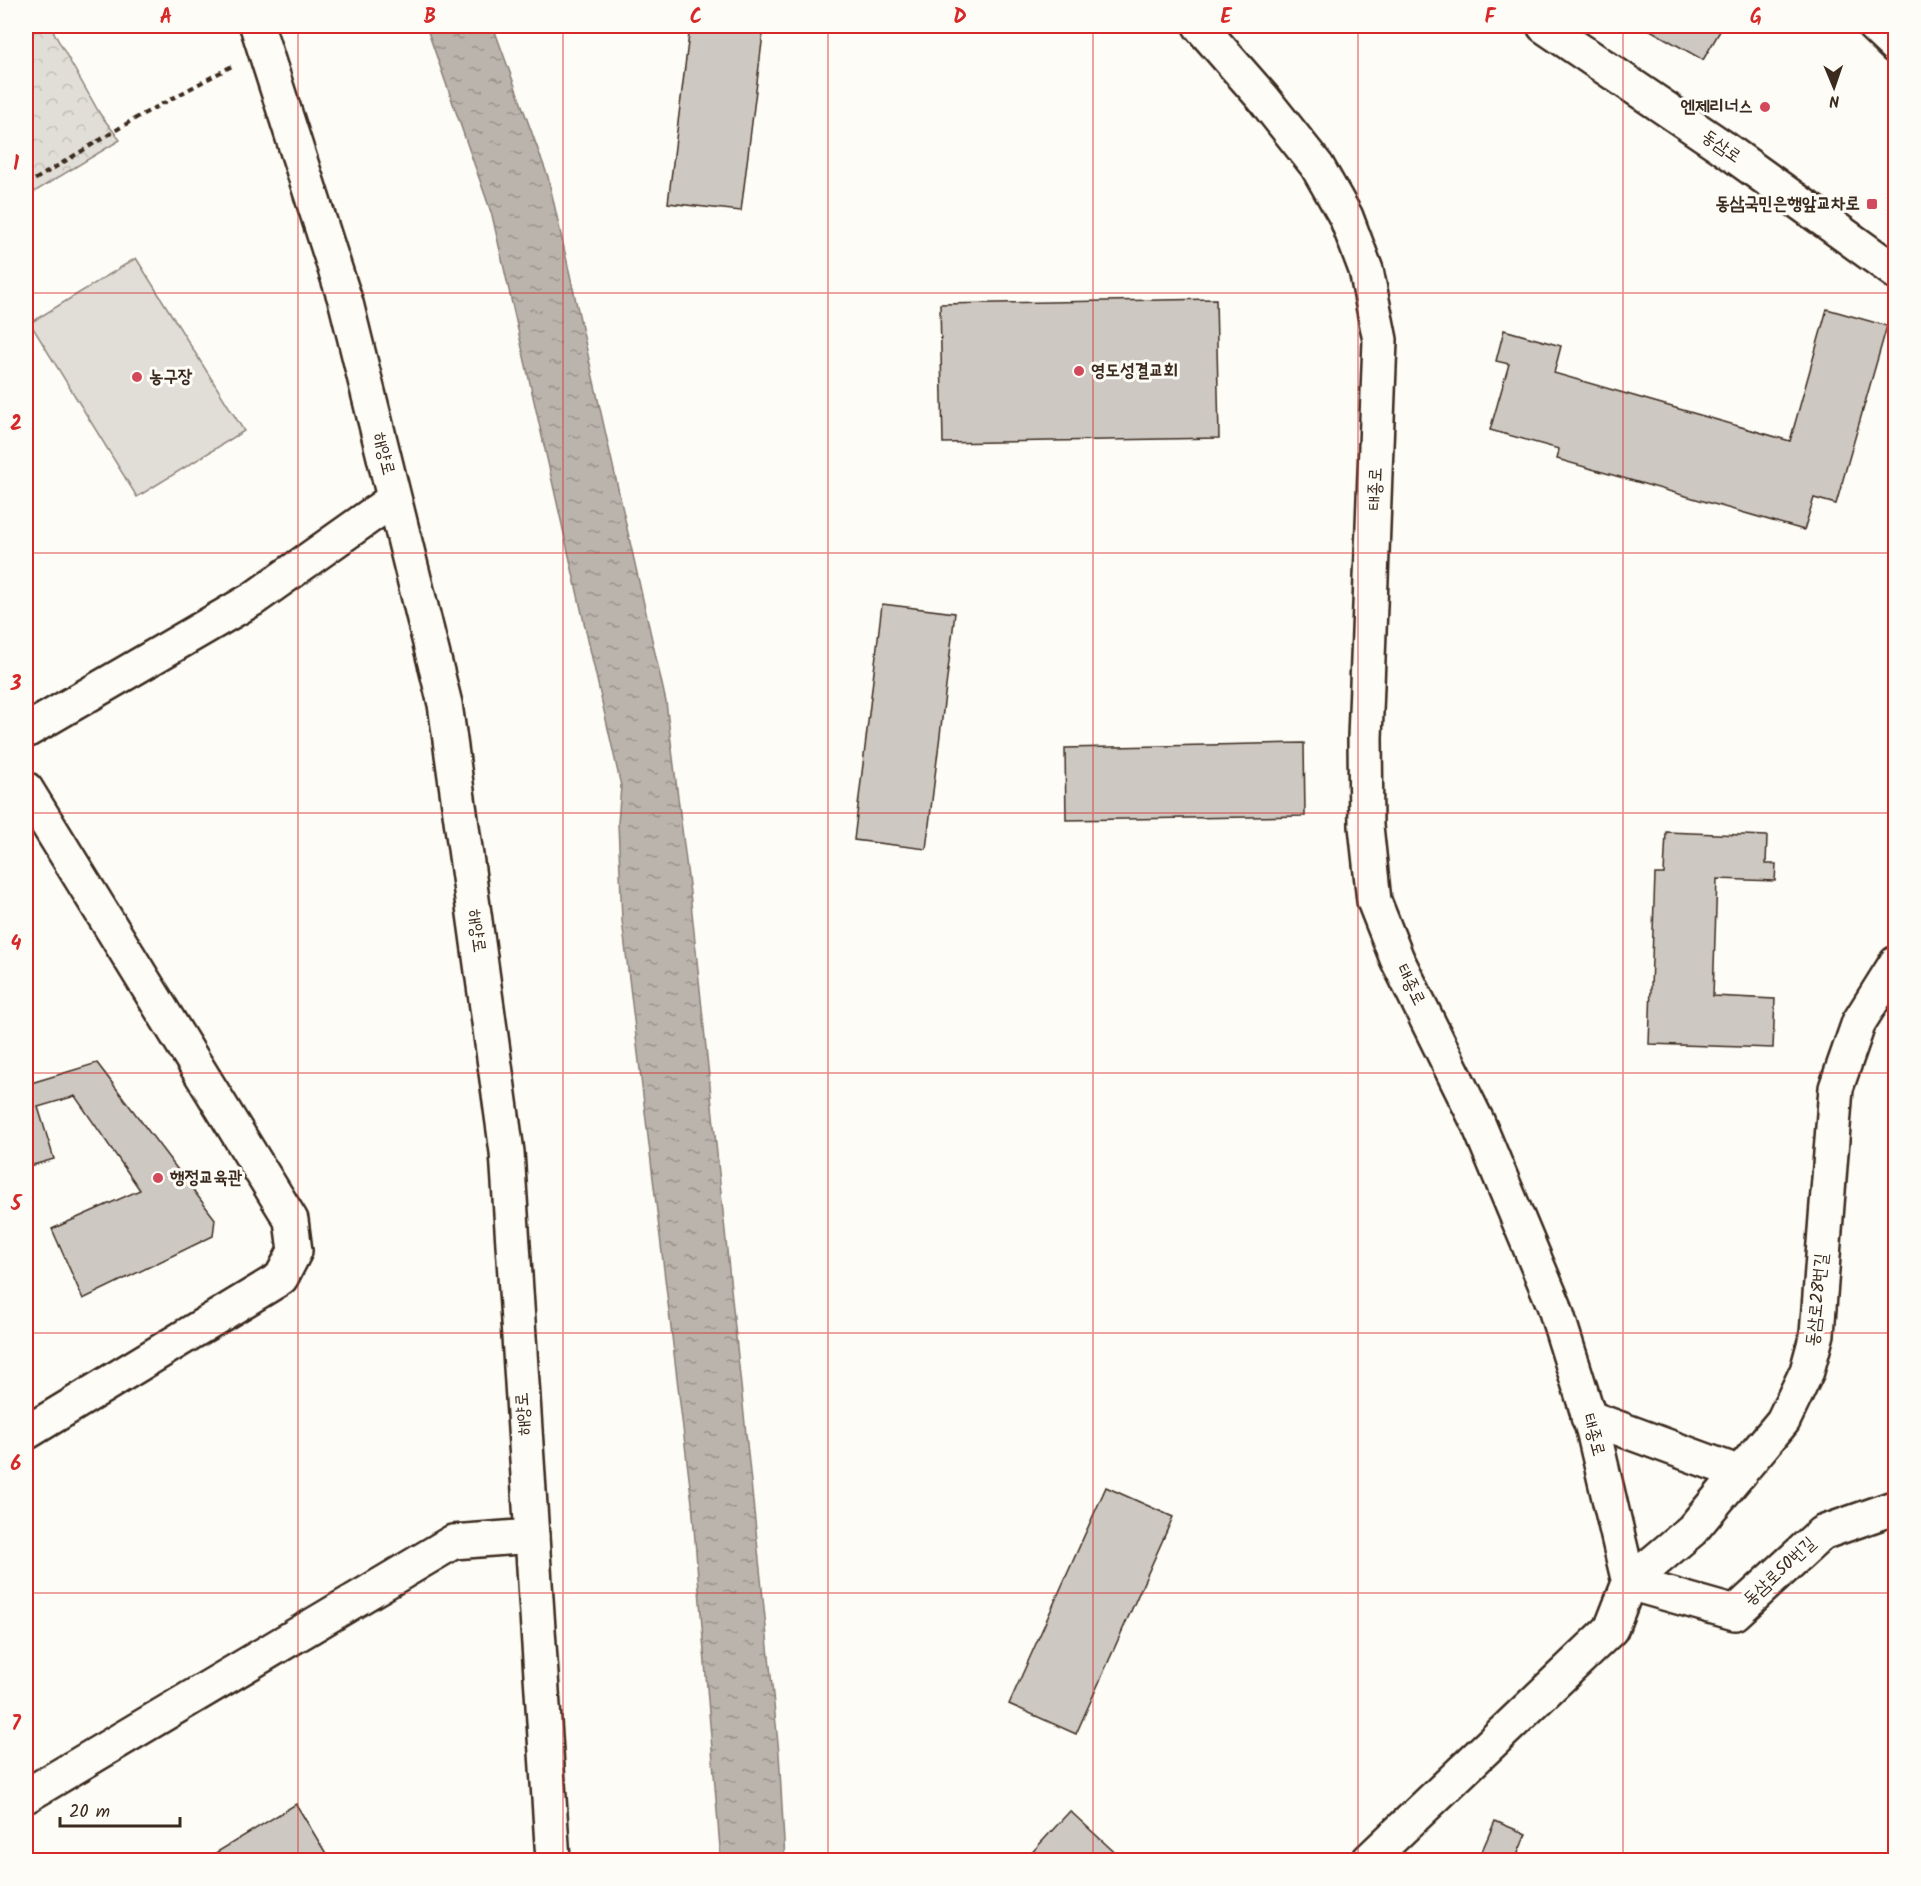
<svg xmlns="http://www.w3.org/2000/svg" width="1921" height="1886" font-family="Kalam,'Poor Story',sans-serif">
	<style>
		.park { fill: url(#park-crowns); stroke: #8e847a; stroke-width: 1.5 }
		.pitch { fill: #e1ded7; stroke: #8e847a; stroke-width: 1.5 }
		.water { fill: url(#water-ripples); stroke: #887d74; stroke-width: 1.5 }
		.building { fill: #cdc8c2; stroke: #3b2a1e; stroke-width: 1.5 }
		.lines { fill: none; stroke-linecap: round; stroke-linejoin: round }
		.minor-casing { stroke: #3b2a1e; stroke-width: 38 }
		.major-casing { stroke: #3b2a1e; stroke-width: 38 }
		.path { stroke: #3b2a1e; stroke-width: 4; stroke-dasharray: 6 4.5; stroke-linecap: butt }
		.minor { stroke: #fdfcf7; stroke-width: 33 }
		.major { stroke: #fdfcf7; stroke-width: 33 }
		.grid { fill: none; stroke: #d62828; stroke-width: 1.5; stroke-opacity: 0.55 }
		.poi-dot { fill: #d1495b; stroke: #fdfcf7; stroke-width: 2 }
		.labels { text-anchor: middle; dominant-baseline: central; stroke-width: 6; stroke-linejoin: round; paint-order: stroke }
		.poi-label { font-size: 18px; font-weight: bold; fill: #3b2a1e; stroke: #fdfcf7; text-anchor: start }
		.street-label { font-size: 18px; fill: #3b2a1e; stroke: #fdfcf7 }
		.neatline { fill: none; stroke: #d62828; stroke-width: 2 }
		.grid-label { font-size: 20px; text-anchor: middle; font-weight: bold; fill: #d62828 }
	</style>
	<defs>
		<pattern id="park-crowns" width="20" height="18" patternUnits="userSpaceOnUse" patternTransform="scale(1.5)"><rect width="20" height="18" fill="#e1ded7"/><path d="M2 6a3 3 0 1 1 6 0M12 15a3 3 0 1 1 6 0" fill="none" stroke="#c2bfb8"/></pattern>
		<pattern id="water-ripples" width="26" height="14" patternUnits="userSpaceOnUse" patternTransform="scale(1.5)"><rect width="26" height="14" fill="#bbb4ad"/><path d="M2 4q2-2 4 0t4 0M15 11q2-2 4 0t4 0" fill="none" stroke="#99938c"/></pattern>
	</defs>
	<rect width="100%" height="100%" fill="#fdfcf7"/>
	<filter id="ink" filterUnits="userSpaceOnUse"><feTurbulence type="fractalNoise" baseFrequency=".0167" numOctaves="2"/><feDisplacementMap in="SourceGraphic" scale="12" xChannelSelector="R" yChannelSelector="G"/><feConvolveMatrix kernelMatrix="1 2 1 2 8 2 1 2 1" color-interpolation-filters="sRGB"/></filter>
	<g filter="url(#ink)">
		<path class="park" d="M26 26H50L100 114 120 140 26 197Z"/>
		<path class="pitch" d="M136 258 244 431 137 497 30 323Z"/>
		<path class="water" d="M426 26H493L548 177 666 702 690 893 779 1753 785 1860H721L692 1503 622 920 618 823 621 786 492 215Z"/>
		<g class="building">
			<path d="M690 26H764L741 211 668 203Z"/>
			<path d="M1643 26H1723L1703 60Z"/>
			<path d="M1216 299 1219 438 943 443 940 304Z"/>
			<path d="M1827 309 1887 326 1836 504 1814 498 1804 530 1557 459 1559 449 1490 430 1509 364 1496 361 1504 330 1561 346 1554 373 1790 441Z"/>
			<path d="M882 604 955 613 926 849 854 840Z"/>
			<path d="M1304 743 1305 816 1066 820 1065 748Z"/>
			<path d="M1666 832 1767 836 1766 864H1776L1775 881 1717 879 1713 996 1775 999 1773 1048 1649 1044 1655 874H1664Z"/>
			<path d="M97 1063 215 1219 213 1236 83 1299 52 1229 140 1190 75 1096 38 1107 54 1159 26 1167V1065L31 1083Z"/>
			<path d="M1106 1487 1173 1517 1076 1734 1009 1704Z"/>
			<path d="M296 1804 330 1860H204Z"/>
			<path d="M1070 1811 1123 1860H1025Z"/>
			<path d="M1495 1821 1526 1834 1516 1858 1522 1860H1478Z"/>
		</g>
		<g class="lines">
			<defs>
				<g id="minor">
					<path d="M26 731 253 599 394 499"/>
					<path d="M26 789 291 1220 295 1251 281 1278 26 1433"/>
					<path d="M1588 1417 1740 1473"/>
					<path d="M1629 1583 1692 1530 1783 1421 1807 1371 1817 1334 1836 1088 1859 1022 1896 963"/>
					<path d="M1629 1583 1735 1613 1822 1533 1896 1507"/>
					<path d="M26 1796 453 1542 532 1536"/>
				</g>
				<g id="major">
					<path d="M257 26 346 303 445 704 507 1152 553 1860"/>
					<path d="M1200 26 1263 98 1317 166 1346 217 1366 270 1380 340 1365 738 1366 826 1374 901 1397 959 1478 1123 1554 1305 1593 1430 1629 1583 1611 1629 1369 1860"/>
					<path d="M1544 26 1721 146 1896 272"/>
					<path d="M1874 26 1896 47"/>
				</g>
			</defs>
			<use href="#minor" class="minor-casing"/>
			<use href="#major" class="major-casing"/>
			<path class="path" d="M26 185 136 118 232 66"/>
			<use href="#minor" class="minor"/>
			<use href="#major" class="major"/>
		</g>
	</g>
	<path class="grid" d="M298 26V1860M563 26V1860M828 26V1860M1093 26V1860M1358 26V1860M1623 26V1860M26 293H1896M26 553H1896M26 813H1896M26 1073H1896M26 1333H1896M26 1593H1896"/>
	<g class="poi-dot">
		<circle cx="1765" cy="107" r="6"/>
		<rect x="1866" y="198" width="12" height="12" rx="3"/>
		<circle cx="1079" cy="371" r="6"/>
		<circle cx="137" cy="377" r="6"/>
		<circle cx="158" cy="1178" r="6"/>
	</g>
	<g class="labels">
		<g class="poi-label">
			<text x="1753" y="107" text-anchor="end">엔제리너스</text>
			<text x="1860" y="204" text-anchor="end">동삼국민은행앞교차로</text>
			<text x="1091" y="371">영도성결교회</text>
			<text x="149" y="377">농구장</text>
			<text x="170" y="1178">행정교육관</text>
		</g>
		<g class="street-label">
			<text transform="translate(1721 147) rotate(35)">동삼로</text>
			<text transform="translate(383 454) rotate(76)">해양로</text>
			<text transform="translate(1376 489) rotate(-88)">태종로</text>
			<text transform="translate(476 931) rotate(82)">해양로</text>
			<text transform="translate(1410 985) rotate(64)">태종로</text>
			<text transform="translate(1818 1300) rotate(-84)">동삼로28번길</text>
			<text transform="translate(524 1414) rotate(-94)">해양로</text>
			<text transform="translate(1593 1435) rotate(75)">태종로</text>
			<text transform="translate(1780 1572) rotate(-43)">동삼로50번길</text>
		</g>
	</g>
	<rect width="1921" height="1886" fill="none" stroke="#fdfcf7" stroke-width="66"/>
	<g transform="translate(1834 87) rotate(178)" stroke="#fdfcf7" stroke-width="4.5" paint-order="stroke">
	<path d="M0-4.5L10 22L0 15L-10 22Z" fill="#3b2a1e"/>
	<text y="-9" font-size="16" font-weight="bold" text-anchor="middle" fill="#3b2a1e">N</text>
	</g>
	<path d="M60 1817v9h120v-9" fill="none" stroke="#3b2a1e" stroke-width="3"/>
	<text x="69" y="1817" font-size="18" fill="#3b2a1e" stroke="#fdfcf7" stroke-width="4.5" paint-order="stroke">20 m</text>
	<rect x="33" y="33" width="1855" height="1820" class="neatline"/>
	<g class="grid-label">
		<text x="166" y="23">A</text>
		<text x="430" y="23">B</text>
		<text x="696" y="23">C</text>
		<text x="960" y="23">D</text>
		<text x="1226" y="23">E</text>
		<text x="1490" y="23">F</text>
		<text x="1756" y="23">G</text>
		<text x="16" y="170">1</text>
		<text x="16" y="430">2</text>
		<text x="16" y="690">3</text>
		<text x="16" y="950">4</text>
		<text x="16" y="1210">5</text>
		<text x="16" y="1470">6</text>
		<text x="16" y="1730">7</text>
	</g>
</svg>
